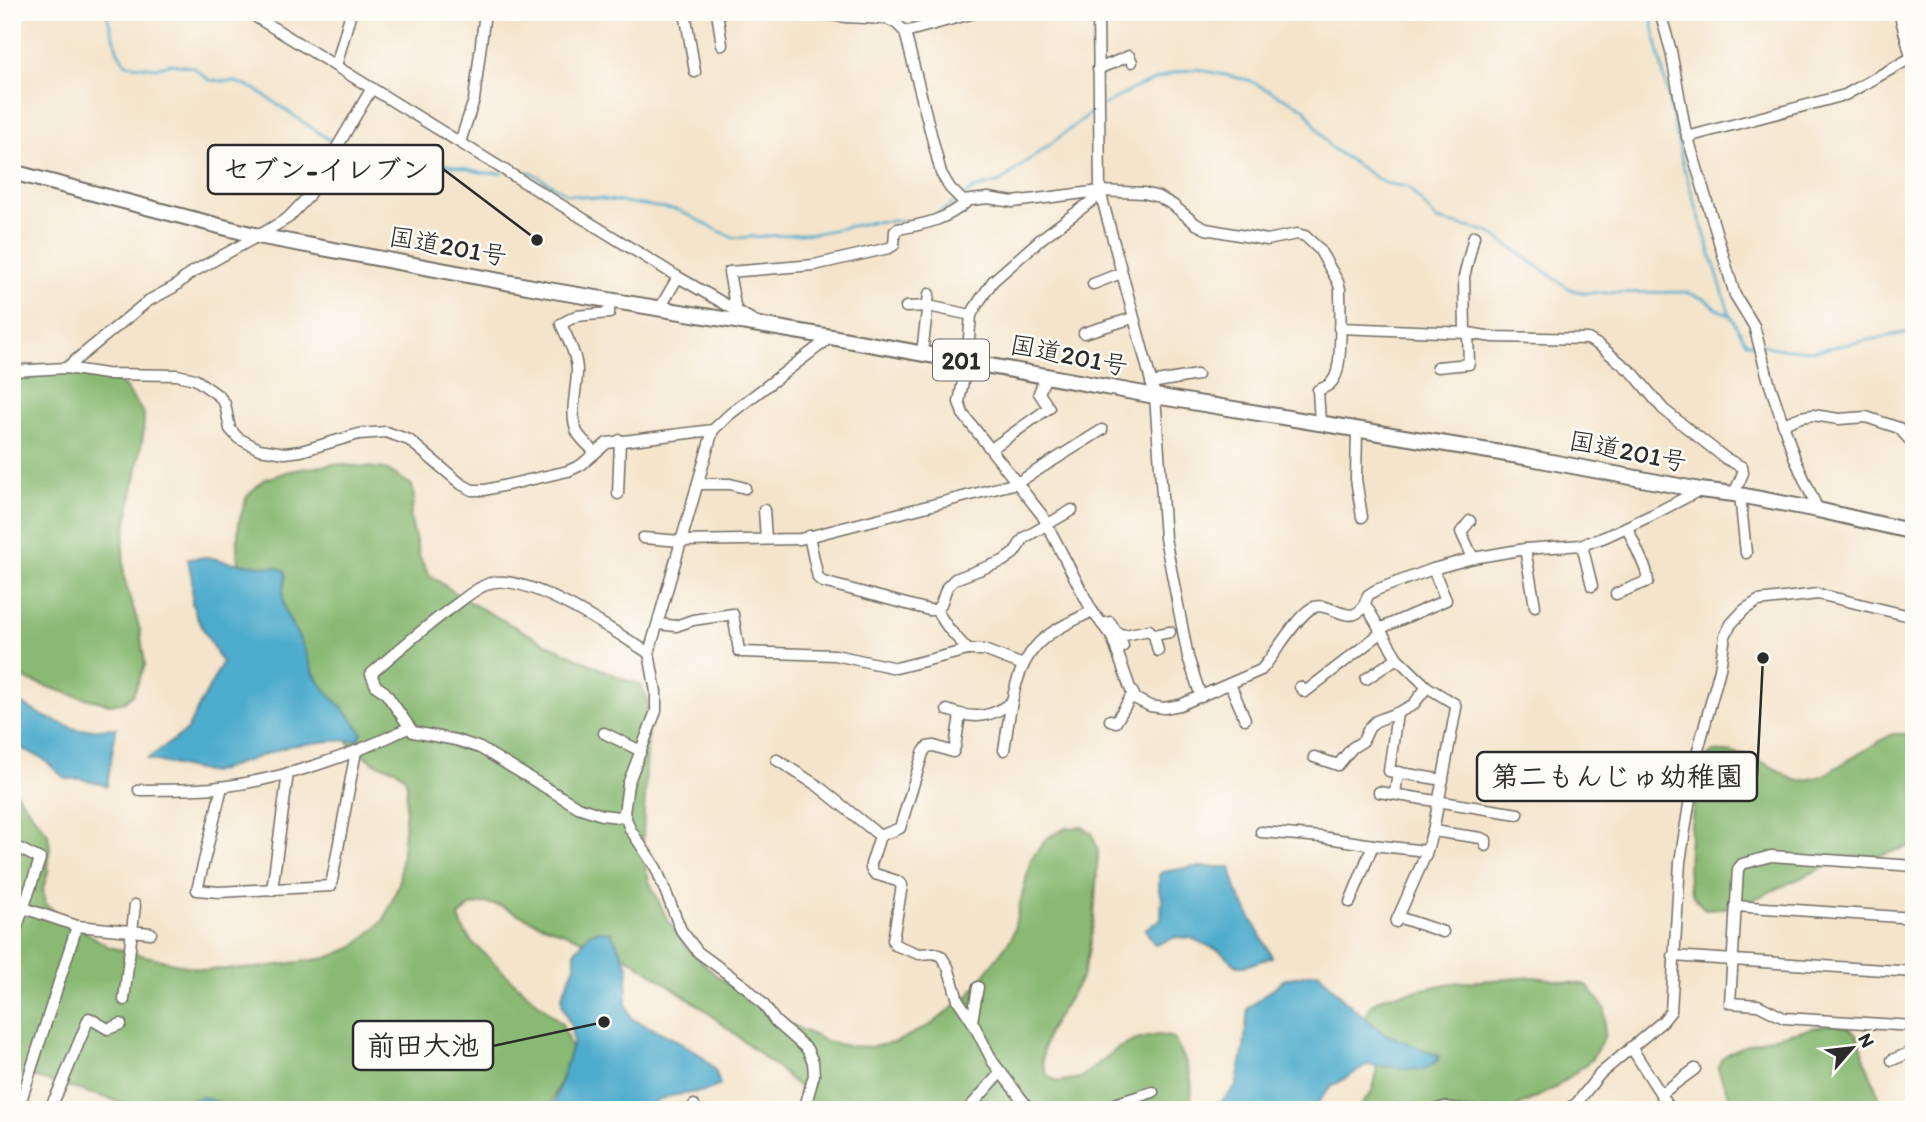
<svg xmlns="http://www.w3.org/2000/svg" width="1926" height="1122" font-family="Itim,'Klee One',sans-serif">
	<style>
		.forest { fill: #89b973; stroke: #5a724f; stroke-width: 2 }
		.water { fill: #4eabcc; stroke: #3c6b7c; stroke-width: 2 }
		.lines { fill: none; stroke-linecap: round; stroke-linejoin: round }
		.stream { stroke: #4eabcc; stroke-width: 2.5 }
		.minor-casing { stroke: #716c63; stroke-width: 13 }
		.highway-casing { stroke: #716c63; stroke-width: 18 }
		.minor { stroke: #fff; stroke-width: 10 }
		.highway { stroke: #fff; stroke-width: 14 }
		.labels { text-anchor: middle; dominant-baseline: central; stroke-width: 5; stroke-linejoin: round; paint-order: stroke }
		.shield { fill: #fdfcf7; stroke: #6a6a68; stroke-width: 2 }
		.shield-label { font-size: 24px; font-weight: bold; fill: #2b2b2b }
		.street-label { font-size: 26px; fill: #2b2b2b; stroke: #fdfcf7 }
		.leader { fill: none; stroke: #2b2b2b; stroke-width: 2.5 }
		.callout-dot { fill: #2b2b2b; stroke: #fdfcf7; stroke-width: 2.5 }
		.callout { fill: #fdfcf7; stroke: #2b2b2b; stroke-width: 2.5 }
		.callout-label { font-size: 28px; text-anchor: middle; font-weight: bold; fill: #2b2b2b }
	</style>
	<rect width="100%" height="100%" fill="#fdfcf7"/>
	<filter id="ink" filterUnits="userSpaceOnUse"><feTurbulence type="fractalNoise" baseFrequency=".0143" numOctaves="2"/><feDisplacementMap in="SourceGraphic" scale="14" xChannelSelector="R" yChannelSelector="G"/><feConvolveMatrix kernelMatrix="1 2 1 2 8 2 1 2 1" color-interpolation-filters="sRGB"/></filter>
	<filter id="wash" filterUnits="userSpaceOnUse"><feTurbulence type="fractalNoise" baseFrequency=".00686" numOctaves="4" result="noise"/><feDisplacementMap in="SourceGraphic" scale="28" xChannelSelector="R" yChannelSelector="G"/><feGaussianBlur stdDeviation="1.57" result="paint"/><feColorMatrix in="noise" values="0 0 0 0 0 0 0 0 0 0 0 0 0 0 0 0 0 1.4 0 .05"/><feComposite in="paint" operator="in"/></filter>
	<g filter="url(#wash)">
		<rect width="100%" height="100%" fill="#f4e4cb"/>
		<g class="forest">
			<path d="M12 365 71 368 109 378 124 386 144 414 143 435 123 545 124 578 140 630 145 665 133 695 122 703 109 704 73 695 12 675Z"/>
			<path d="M335 464 386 469 412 485 414 499 410 517 420 558 428 574 469 602 547 644 623 679 639 684 647 697 648 728 642 855 649 881 667 919 687 948 718 977 783 1021 828 1042 848 1046 871 1047 896 1042 932 1024 970 994 1012 937 1031 859 1047 838 1066 828 1082 827 1092 833 1098 852 1094 918 1088 954 1082 977 1048 1032 1044 1046 1042 1061 1047 1075 1058 1082 1080 1078 1118 1048 1139 1039 1158 1035 1174 1038C1185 1059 1200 1087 1186 1110H807L799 1087 776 1067 701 1007 627 957 533 921 501 906 485 903 470 906 459 917 463 929 473 943 513 981 562 1024 571 1049 564 1072 548 1110H134L114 1100 12 1071V776L16 793 48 834 50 847 48 872 43 888 45 903 55 912 109 947 203 970 257 968 327 958 354 947 384 920 399 884 406 809 407 785 405 777 395 769 375 763 350 745 315 698 240 572 237 547 239 522 247 496 263 480 289 471Z"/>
			<path d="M1892 734H1914V845L1878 856H1854L1838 861 1737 907 1705 909C1698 902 1692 896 1690 886 1685 865 1694 778 1705 760 1707 757 1710 754 1713 752 1733 750 1758 759 1776 769 1782 772 1789 778 1795 780 1803 782 1814 778 1822 776Z"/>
			<path d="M1535 977 1587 985 1605 1009 1604 1037 1591 1060 1555 1088 1511 1110H1357L1372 1092 1377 1073 1375 1051 1366 1015 1371 1004 1384 997 1452 983Z"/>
			<path d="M1832 1024 1850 1028 1857 1034 1866 1063 1880 1099 1888 1110H1740L1727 1092 1718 1069C1719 1066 1720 1060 1722 1059 1736 1042 1809 1029 1832 1024Z"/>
		</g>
		<g class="water">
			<path d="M207 557 229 562 278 568 285 571C287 580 283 584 283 592 281 614 297 630 304 648 309 661 311 672 320 683 333 701 351 713 362 733L358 740 330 741 289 746 211 773 147 759 186 731 222 663 197 618 192 603V579L188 559Z"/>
			<path d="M12 698 45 717 78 730 116 728 107 786 82 779H66L42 758 12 744Z"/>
			<path d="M1193 867H1231L1236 890 1272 957 1245 966H1237L1220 951 1191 938 1176 937 1155 945 1145 929 1161 919 1162 897 1159 890V875L1162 872Z"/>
			<path d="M596 931 611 932 628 966 626 1004 632 1019C655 1030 699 1047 714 1069 717 1073 718 1080 720 1085 693 1099 670 1087 644 1110H552L573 1042 571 1026 562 1004V996L575 966V951L589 934Z"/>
			<path d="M1318 972 1344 1000 1383 1033 1439 1056 1436 1062 1423 1070 1368 1065 1331 1087 1317 1103 1316 1110H1203L1220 1103 1236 1087 1244 1048 1248 1008 1285 979Z"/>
			<path d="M202 1097 240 1110H180L186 1103Z"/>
		</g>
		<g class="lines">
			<g class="stream">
				<path d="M106 12 118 52 126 64 156 68 170 64 193 67 209 80 236 82 255 89 328 139 350 147 449 165 485 173H502"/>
				<path d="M1650 12 1683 165 1730 315 1746 342 1755 344"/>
				<path d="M1104 105 1137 87 1173 73 1196 69 1248 80 1304 108 1330 147 1384 183 1408 187 1437 220 1489 232 1570 289 1584 293 1686 292 1705 299 1717 309 1730 315"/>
				<path d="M516 173 531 172 567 194 678 210 733 238 817 233 872 222 916 220 935 215 959 200"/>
				<path d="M964 196 974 189 1000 182 1095 110"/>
				<path d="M1762 345 1776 348 1813 351 1914 331"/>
			</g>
		</g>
	</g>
	<g filter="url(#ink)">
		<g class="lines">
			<defs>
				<g id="minor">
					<path d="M248 12 678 277 756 322"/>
					<path d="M685 12 695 72"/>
					<path d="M717 12 722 45"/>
					<path d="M809 12 846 17 887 19 896 23 905 32 941 173 950 188 963 201 988 198 1013 202 1100 191 1144 193 1159 197 1173 205 1196 224 1206 229 1267 240 1297 234 1305 236 1319 249 1338 282 1340 289C1340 309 1343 362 1335 377 1331 385 1326 387 1318 390L1320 423"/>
					<path d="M1098 12 1100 191 1155 396 1165 538 1188 657 1201 697"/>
					<path d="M1660 12 1671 51 1685 128 1735 295 1754 326 1769 382 1795 459 1818 510"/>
					<path d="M1899 12 1914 68"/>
					<path d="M905 32 978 12"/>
					<path d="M336 66 351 12"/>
					<path d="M1098 69 1129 56 1132 62"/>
					<path d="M1687 137 1845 95 1911 58"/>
					<path d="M460 142 474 100 485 12"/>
					<path d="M1101 194 1042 238 993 281 976 306 971 315 967 361 959 402 963 414 1042 515 1092 611 1112 637 1130 688 1136 699 1150 706 1164 708 1180 705 1261 670C1274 656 1299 612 1314 607 1333 601 1356 635 1368 595L1376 590 1433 569 1473 558 1525 549 1582 545 1605 537 1652 515 1700 490"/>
					<path d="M1093 284 1121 273"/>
					<path d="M906 307 928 306 971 315"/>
					<path d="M660 308 678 277"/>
					<path d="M736 311 729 272 814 265 889 248 894 245 895 231 898 229C926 224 946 220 968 201"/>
					<path d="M1339 328 1468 333 1493 337 1588 339 1600 346 1634 374 1663 409 1725 458 1742 467 1743 473 1734 494"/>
					<path d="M1084 333 1133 318"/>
					<path d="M1465 333 1464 277 1474 236"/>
					<path d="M922 353 929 294"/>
					<path d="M1437 367 1469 364 1468 333"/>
					<path d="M66 368 148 301 174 287 191 273 258 236 288 218 307 198 372 88"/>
					<path d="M12 371 66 368 106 374 177 375 195 379 219 396 225 404 230 429 238 438 259 449 285 453 301 451 359 434 386 432 409 440 461 484 472 490H485L568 471 581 465 607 443 713 430"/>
					<path d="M1151 383 1197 375"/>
					<path d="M1783 424 1801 417 1813 415 1839 419 1866 417 1899 428 1914 445"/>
					<path d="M1357 429 1356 479 1362 517"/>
					<path d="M991 449 1049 408 1039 393 1046 376"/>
					<path d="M595 453C590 446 581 440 577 432 569 413 577 390 577 371 577 355 567 338 561 324L576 316 609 313 610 300"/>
					<path d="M698 484H730L745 488"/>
					<path d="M618 494 620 440"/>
					<path d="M1740 495 1746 553"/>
					<path d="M764 510 766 539"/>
					<path d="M1470 521 1461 532 1473 558"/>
					<path d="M643 538 681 541 800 539 1017 483 1102 430"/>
					<path d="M1582 545 1592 586"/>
					<path d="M1525 549 1535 606"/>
					<path d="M1616 594 1648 581 1646 570 1627 527"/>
					<path d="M1365 604 1397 658 1427 687 1455 704 1456 708 1434 826 1426 854 1396 922"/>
					<path d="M936 610 941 604 947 587 955 579 1003 561 1014 553 1024 538 1072 510"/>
					<path d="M658 624 676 626 693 620 733 614 739 651 742 652 835 655 896 668 968 650 949 629 936 610H929L823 582 818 578 809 536"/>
					<path d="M1102 624 1110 622 1117 633 1123 646 1117 652"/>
					<path d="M1379 629 1446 600 1433 569"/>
					<path d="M1117 633 1125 635 1149 630 1154 635 1158 651"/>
					<path d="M1154 635 1170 632"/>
					<path d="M968 650H984L1023 665"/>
					<path d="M1366 679 1397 658"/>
					<path d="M1230 684 1245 719"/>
					<path d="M1300 687 1305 692 1381 633"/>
					<path d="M1427 687 1413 705 1397 713 1389 771 1443 780"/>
					<path d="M947 710C972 719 992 719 1012 701"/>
					<path d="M960 715 955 747 953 752 934 746 927 747 923 753 900 828 880 836 871 864V869L875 874 897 881 902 885 893 940 895 945 919 954 934 953 941 956 948 967 958 1000 972 1021"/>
					<path d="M1110 720 1116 722 1133 693"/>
					<path d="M604 733 641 751"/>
					<path d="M1004 750C1010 716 1012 673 1036 646 1050 630 1074 621 1092 611"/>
					<path d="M1314 757 1338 765 1352 748 1363 741 1369 728 1376 721 1397 713"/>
					<path d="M777 760 818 786 880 836"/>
					<path d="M222 787 197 890 219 892 331 886 356 751"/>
					<path d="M139 790C165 789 193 791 220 787 284 779 351 756 408 728"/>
					<path d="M1379 792 1518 814"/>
					<path d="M1395 794 1398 772"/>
					<path d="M624 813 619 817 602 815 578 807 480 748 456 740 413 732 385 692 376 686 371 674C398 650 425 627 454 606 465 598 476 588 490 583 528 572 615 632 649 653"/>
					<path d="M1433 831 1481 838 1486 840V846"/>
					<path d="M1261 832 1321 837 1373 845"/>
					<path d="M12 845 40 859 12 942"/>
					<path d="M1914 866 1771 856 1742 864 1738 869 1730 1003 1758 1005 1784 1018 1914 1026"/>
					<path d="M272 890 288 773"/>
					<path d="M1350 902 1373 845 1426 851"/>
					<path d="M12 904 77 926 151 933"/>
					<path d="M1735 906 1914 918"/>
					<path d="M1398 917 1443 932"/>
					<path d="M1673 956 1914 972"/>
					<path d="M978 987 972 1021 993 1062 1030 1110"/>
					<path d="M124 1000 135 905"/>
					<path d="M1631 1047 1671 1110"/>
					<path d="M1892 1060 1914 1051"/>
					<path d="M1661 1094 1695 1069"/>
					<path d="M12 1105 30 1110"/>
					<path d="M694 1105 697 1110"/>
					<path d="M971 1106 1001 1072"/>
					<path d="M18 1110 77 926"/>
					<path d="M49 1110 60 1088 89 1018 108 1029 121 1024"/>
					<path d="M804 1110 814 1075 813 1062 807 1049 775 1021 764 1005 747 988 698 952 681 930 656 868 630 829 624 813 628 784 656 711V692L649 653 713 430 730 414 831 337"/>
					<path d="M1095 1110 1153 1092"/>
					<path d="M1433 1110 1445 1107 1466 1110"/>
					<path d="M1565 1110 1576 1104 1600 1074 1663 1021 1671 1011 1680 862 1697 754 1720 669 1725 636 1731 624 1744 610 1758 601 1818 594 1914 617"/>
				</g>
				<path id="highway" d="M12 172 258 236 554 291 831 337 1155 396 1525 457 1700 490 1734 494 1818 510 1914 532"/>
			</defs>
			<use href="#minor" class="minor-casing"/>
			<use href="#highway" class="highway-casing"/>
			<use href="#minor" class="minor"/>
			<use href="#highway" class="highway"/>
		</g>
	</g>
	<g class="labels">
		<rect class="shield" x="933" y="339.5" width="56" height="41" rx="5"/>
		<g class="shield-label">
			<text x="961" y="360">201</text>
		</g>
		<g class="street-label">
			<text transform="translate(448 246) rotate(10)">国道201号</text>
			<text transform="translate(1069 355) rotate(11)">国道201号</text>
			<text transform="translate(1628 451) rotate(11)">国道201号</text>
		</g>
	</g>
	<path class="leader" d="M537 240L443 169M1763 658L1757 776M604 1022L493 1046"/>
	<g class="callout-dot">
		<circle cx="537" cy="240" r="7"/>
		<circle cx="1763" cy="658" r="7"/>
		<circle cx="604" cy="1022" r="7"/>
	</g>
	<g class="callout">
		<rect x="208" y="145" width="235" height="49" rx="7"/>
		<rect x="1477" y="752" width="280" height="49" rx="7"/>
		<rect x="353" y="1021" width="140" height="49" rx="7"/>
	</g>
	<g class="callout-label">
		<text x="326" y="179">セブン-イレブン</text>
		<text x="1617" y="786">第二もんじゅ幼稚園</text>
		<text x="423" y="1055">前田大池</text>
	</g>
	<rect width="1926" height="1122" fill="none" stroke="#fdfcf7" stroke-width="42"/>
	<g transform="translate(1852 1048) rotate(62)" stroke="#fdfcf7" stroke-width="5" paint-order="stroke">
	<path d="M0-5L12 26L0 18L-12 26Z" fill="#2b2b2b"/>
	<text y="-10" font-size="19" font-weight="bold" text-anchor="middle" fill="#2b2b2b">N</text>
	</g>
</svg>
